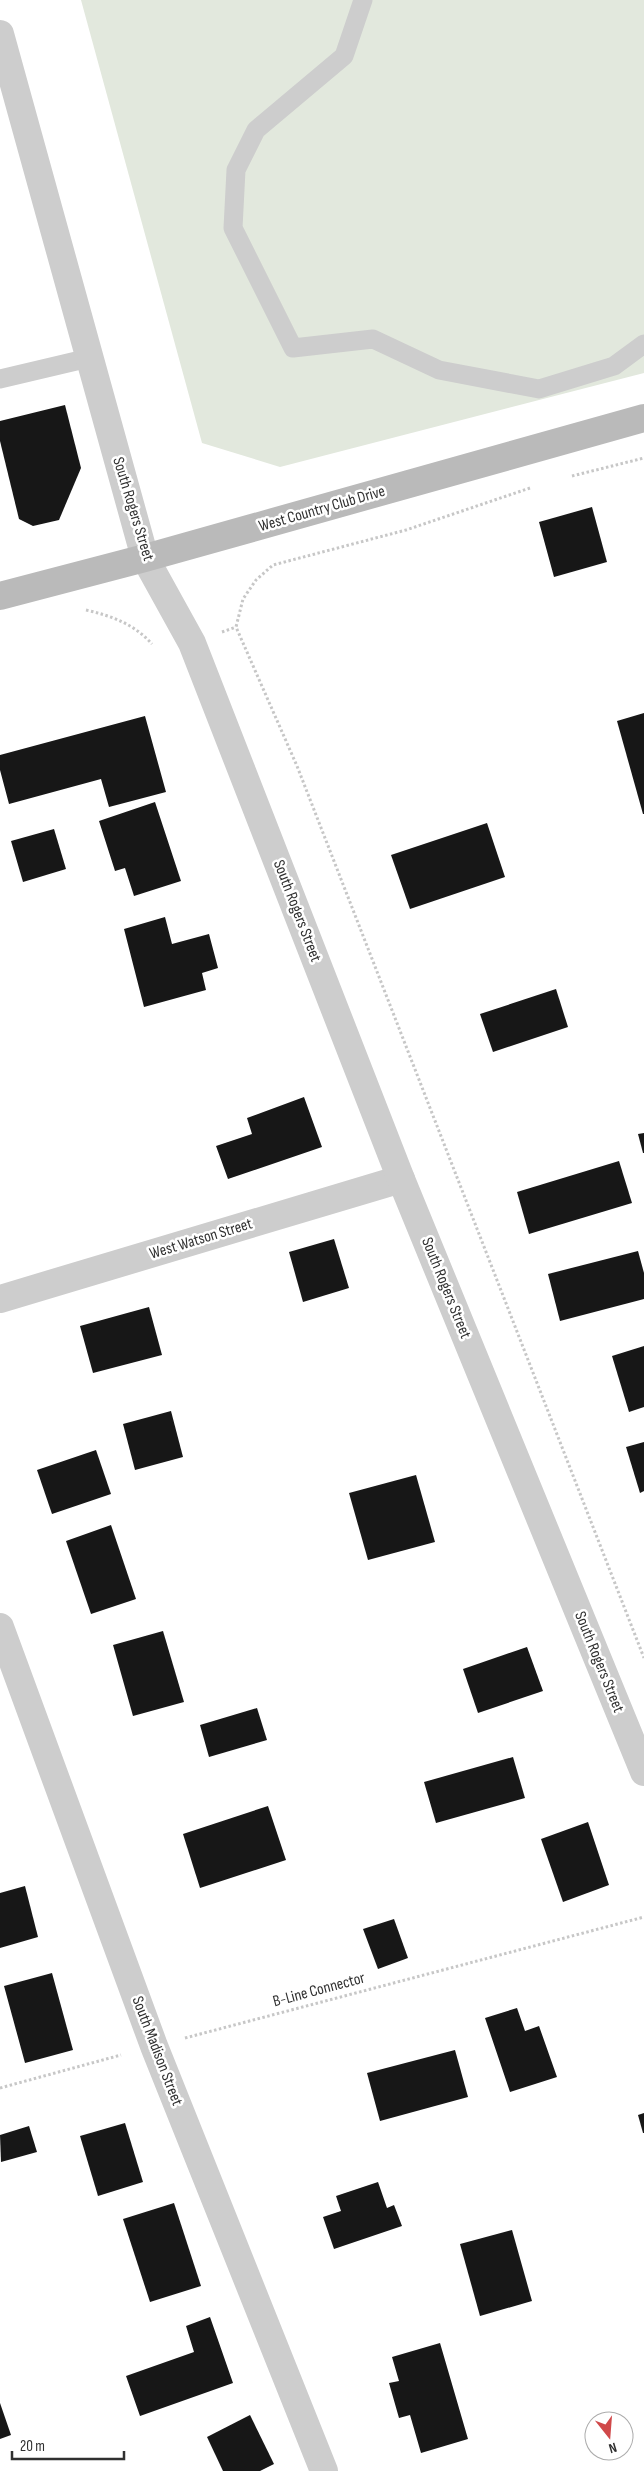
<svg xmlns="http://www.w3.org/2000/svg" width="644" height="2471" font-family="'Sofia Sans Condensed',sans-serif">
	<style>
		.green { fill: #e2e8dd }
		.building { fill: #171717 }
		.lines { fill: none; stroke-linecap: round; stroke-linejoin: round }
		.path { stroke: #c7c7c7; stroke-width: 3; stroke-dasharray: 2.5 2.5; stroke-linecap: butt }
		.service { stroke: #cdcdcd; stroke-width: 19 }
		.minor { stroke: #cdcdcd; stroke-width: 28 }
		.tertiary { stroke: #cdcdcd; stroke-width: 28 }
		.secondary { stroke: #bababa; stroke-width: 28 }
		.labels { text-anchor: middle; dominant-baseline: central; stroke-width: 5; stroke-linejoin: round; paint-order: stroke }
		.street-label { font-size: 16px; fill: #303030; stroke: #fff }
	</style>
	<rect width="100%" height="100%" fill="#fff"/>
	<path class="green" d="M81 0H644V373L280 467 202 443Z"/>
	<g class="building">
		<path d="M65 405 81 468 59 520 33 526 19 519 0 441V421Z"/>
		<path d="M592 507 607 562 554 577 539 522Z"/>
		<path d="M644 713V814H643L617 721Z"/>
		<path d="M145 716 166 792 109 807 101 779 9 804 0 770V755Z"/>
		<path d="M155 802 181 881 134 896 125 868 115 871 99 821Z"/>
		<path d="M487 823 505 877 410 909 391 855Z"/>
		<path d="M54 829 66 869 23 882 11 841Z"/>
		<path d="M165 917 172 944 209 934 218 968 202 973 206 990 144 1007 124 929Z"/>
		<path d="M556 989 568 1027 493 1052 480 1014Z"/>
		<path d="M304 1097 322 1147 228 1179 216 1146 252 1134 247 1118Z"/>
		<path d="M644 1133V1153H643L638 1134Z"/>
		<path d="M619 1161 632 1203 529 1234 517 1192Z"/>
		<path d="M334 1239 349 1288 303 1302 289 1252Z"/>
		<path d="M638 1251 644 1273V1299L560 1321 548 1274Z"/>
		<path d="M149 1307 162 1355 93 1373 80 1326Z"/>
		<path d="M644 1346V1407L629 1412 612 1356Z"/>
		<path d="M171 1411 183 1457 135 1470 123 1424Z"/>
		<path d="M644 1442V1491L640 1493 626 1447Z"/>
		<path d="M96 1450 111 1494 52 1514 37 1470Z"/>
		<path d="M416 1475 435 1542 368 1560 349 1493Z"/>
		<path d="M111 1525 136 1599 91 1614 66 1541Z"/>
		<path d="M163 1631 184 1702 133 1716 113 1645Z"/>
		<path d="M527 1647 543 1691 478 1713 463 1669Z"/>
		<path d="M257 1708 267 1740 209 1757 200 1725Z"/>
		<path d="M513 1757 525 1798 436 1823 424 1782Z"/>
		<path d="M268 1806 286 1860 200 1888 183 1834Z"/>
		<path d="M588 1822 609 1885 563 1902 541 1839Z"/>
		<path d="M25 1886 38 1937 0 1948V1893Z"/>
		<path d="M394 1919 408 1958 378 1969 363 1929Z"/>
		<path d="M52 1973 73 2050 25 2063 4 1986Z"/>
		<path d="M517 2008 525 2031 539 2026 557 2077 510 2092 485 2018Z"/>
		<path d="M455 2050 468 2097 380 2121 367 2073Z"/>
		<path d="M644 2113V2133H643L638 2115Z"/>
		<path d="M125 2123 143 2182 98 2196 80 2136Z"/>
		<path d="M29 2126 37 2152 1 2162 0 2135Z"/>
		<path d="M378 2182 387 2208 394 2205 402 2226 334 2249 323 2217 341 2211 336 2196Z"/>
		<path d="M174 2203 201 2286 150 2302 123 2219Z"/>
		<path d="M512 2230 532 2301 480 2316 460 2244Z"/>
		<path d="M210 2317 233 2383 140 2416 126 2376 194 2352 186 2326Z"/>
		<path d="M440 2343 468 2439 421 2453 410 2415 399 2418 389 2383 399 2381 392 2357Z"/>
		<path d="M0 2403 11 2435 0 2439Z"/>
		<path d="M250 2415 274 2464 260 2471H223L207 2437Z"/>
	</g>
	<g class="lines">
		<g class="path">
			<path d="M572 476 644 458"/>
			<path d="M530 488 406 530 273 565 256 580 243 599 236 627 297 766 644 1658"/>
			<path d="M86 610C112 616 134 624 152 644"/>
			<path d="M222 632 236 627"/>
			<path d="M185 2038 644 1917"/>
			<path d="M0 2088 121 2055"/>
		</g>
		<g class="service">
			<path d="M363 0 344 56 256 130 236 170 233 228 293 348 373 339 439 370 539 389 614 366 644 344"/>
			<path d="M0 379 89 358"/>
		</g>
		<g class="minor">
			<path d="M0 1299 401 1179"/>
			<path d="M0 1627 154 2046 324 2471"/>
		</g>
		<path class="tertiary" d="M0 34 145 558 192 643 401 1179 644 1772"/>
		<path class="secondary" d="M0 596 145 558 644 418"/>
	</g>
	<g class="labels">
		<g class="street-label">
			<text transform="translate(133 509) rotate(73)">South Rogers Street</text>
			<text transform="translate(322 509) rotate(-16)">West Country Club Drive</text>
			<text transform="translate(297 911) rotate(69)">South Rogers Street</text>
			<text transform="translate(201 1239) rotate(-17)">West Watson Street</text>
			<text transform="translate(446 1288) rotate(68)">South Rogers Street</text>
			<text transform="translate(599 1662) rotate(68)">South Rogers Street</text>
			<text transform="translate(319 1990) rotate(-15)">B-Line Connector</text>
			<text transform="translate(157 2051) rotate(69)">South Madison Street</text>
		</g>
	</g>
	<g transform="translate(609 2436) rotate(163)"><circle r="24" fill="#ffffff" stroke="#acacac"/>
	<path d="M0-4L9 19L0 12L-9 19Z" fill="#d0494a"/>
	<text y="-8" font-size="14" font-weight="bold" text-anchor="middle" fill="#303030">N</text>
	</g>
	<path d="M12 2451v8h112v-8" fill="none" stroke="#303030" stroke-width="2.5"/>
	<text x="20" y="2451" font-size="15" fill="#303030" stroke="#ffffff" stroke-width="4" paint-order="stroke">20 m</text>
</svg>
